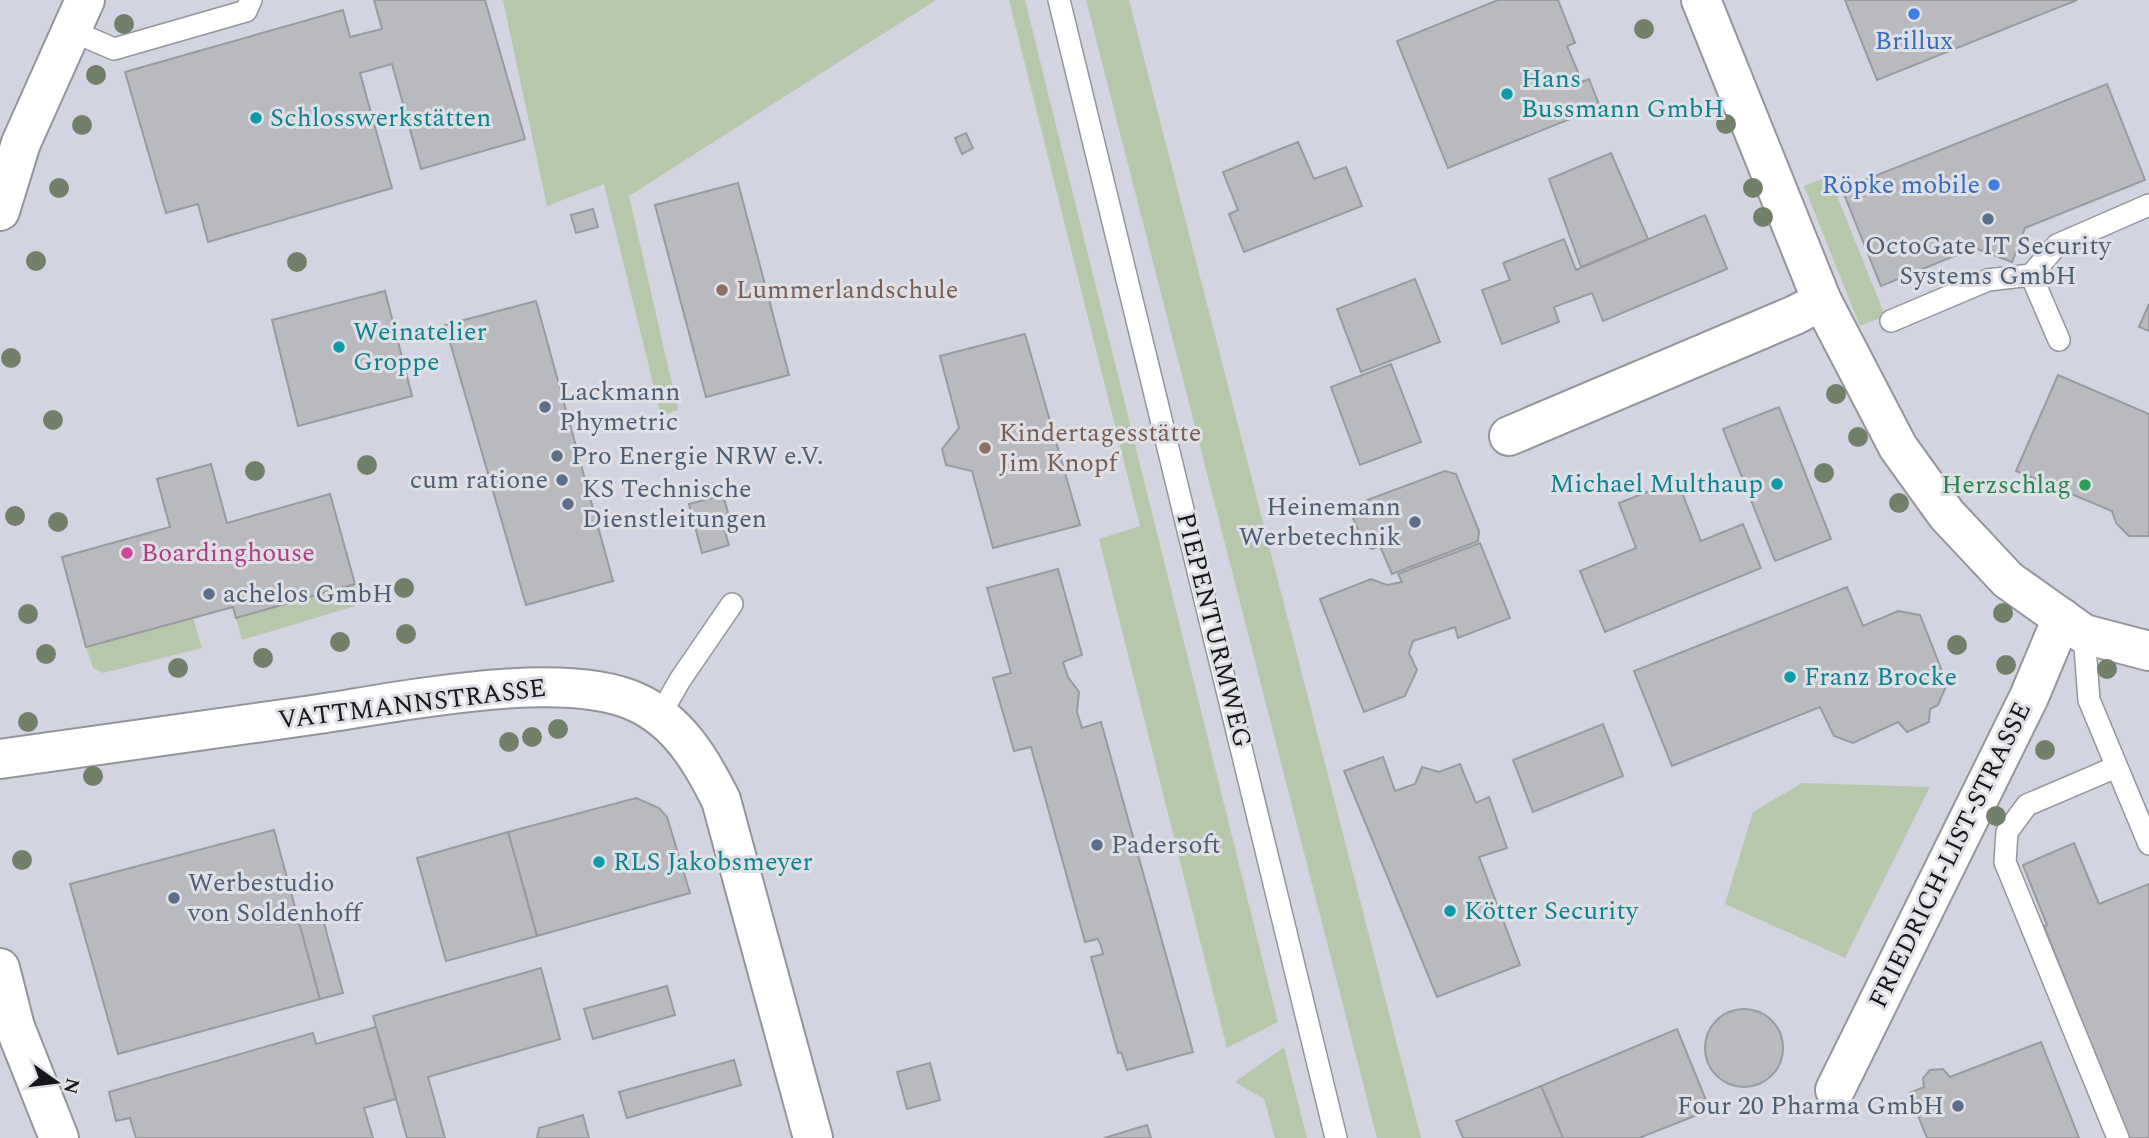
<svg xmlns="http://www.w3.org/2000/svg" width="2149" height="1138" font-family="Spectral,serif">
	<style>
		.built { fill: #d2d4e2 }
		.green { fill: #b6c7ac }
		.building { fill: #b9bac0; stroke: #999aa0; stroke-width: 2 }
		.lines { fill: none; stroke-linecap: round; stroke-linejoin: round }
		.service-casing { stroke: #94959b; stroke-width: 24 }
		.minor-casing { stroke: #94959b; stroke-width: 42 }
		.service { stroke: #fff; stroke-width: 21 }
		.minor { stroke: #fff; stroke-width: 38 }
		.tree { fill: #738069 }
		.shop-dot { fill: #3f7fe0; stroke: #dfdfe6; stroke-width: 2.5 }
		.culture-dot { fill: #0f9aa8; stroke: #dfdfe6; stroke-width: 2.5 }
		.service-dot { fill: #5c6f8a; stroke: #dfdfe6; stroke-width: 2.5 }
		.education-dot { fill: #8d6e63; stroke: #dfdfe6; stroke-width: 2.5 }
		.leisure-dot { fill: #2e9e5b; stroke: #dfdfe6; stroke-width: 2.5 }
		.hotel-dot { fill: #d1479c; stroke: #dfdfe6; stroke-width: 2.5 }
		.labels { text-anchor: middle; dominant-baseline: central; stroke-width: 6; stroke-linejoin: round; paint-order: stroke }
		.shop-label { font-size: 26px; fill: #366cbe; stroke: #dfdfe6 }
		.culture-label { font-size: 26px; fill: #0d838f; stroke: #dfdfe6; text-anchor: start }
		.service-label { font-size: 26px; fill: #4e5e75; stroke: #dfdfe6; text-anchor: start }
		.education-label { font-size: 26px; fill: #785e54; stroke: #dfdfe6; text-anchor: start }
		.leisure-label { font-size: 26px; fill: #27864d; stroke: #dfdfe6; text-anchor: end }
		.hotel-label { font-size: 26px; fill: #b23c85; stroke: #dfdfe6; text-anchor: start }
		.street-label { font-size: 26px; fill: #18181a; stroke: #dfdfe6 }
	</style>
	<rect width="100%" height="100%" fill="#dfdfe6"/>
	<rect class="built" x="0" y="0" width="2149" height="1138"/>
	<g class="green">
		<path d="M503 0H936L629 196 678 410 661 416 604 184 547 206Z"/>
		<path d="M1009 0H1025L1278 1022 1227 1048 1099 539 1140 526Z"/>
		<path d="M1086 0H1129L1421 1138H1377Z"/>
		<path d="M1829 176 1885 316 1860 326 1804 186Z"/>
		<path d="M355 584V606L242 640 236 618Z"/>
		<path d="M193 618 202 648 103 673 93 668 86 647Z"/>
		<path d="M1802 783 1930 787 1845 958 1725 904 1753 812Z"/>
		<path d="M1284 1047 1307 1138H1275L1264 1099 1235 1082Z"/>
	</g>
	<g class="building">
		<path d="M374 0H485L525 139 421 169 392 64 360 73 392 188 208 242 198 204 166 213 125 72 343 10 350 37 382 29Z"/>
		<path d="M1498 0H1558L1575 43 1567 46 1582 82 1589 79 1600 107 1448 168 1397 41Z"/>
		<path d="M1845 0H2077L1877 80Z"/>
		<path d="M2107 84 2145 180 2025 228 2012 262 1974 248 1881 286 1842 189Z"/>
		<path d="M966 133 973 148 962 154 955 138Z"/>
		<path d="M1298 142 1314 179 1346 167 1362 206 1244 252 1229 214 1238 210 1223 172Z"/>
		<path d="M1611 153 1648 239 1581 267 1549 179Z"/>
		<path d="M738 183 789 375 706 397 655 205Z"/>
		<path d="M593 209 598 227 576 233 571 215Z"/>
		<path d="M1705 215 1727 269 1603 321 1592 293 1554 307 1559 322 1502 344 1482 290 1510 280 1503 263 1564 239 1576 270Z"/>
		<path d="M1415 279 1440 342 1361 372 1337 309Z"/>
		<path d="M385 291 412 396 298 426 272 320Z"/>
		<path d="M536 301 613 581 526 605 445 325Z"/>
		<path d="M2149 304V331L2139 327Z"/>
		<path d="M1025 334 1080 525 993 548 972 471 946 465 942 449 959 428 940 356Z"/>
		<path d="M1391 364 1421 442 1360 465 1331 387Z"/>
		<path d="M2058 375 2149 414V536H2129L2116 523 2112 511 2016 471Z"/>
		<path d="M1779 407 1831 539 1775 561 1723 429Z"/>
		<path d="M211 464 227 523 330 494 355 584 236 618 233 607 86 647 62 557 170 527 157 479Z"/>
		<path d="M1445 471 1456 474 1479 531 1478 541 1392 574 1380 546 1372 549 1364 545 1351 513 1359 503Z"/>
		<path d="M1677 480 1701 541 1743 524 1761 568 1605 632 1580 571 1636 548 1619 503Z"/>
		<path d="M723 495 731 523 723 525 729 545 702 553 689 504Z"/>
		<path d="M1480 543 1510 618 1458 638 1455 627 1413 641 1409 653 1417 670 1405 696 1364 712 1320 599 1371 579 1387 585 1402 582 1398 574Z"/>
		<path d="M1058 569 1082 655 1063 662 1068 677 1079 692 1077 712 1082 728 1101 722 1193 1052 1127 1070 1121 1052 1118 1053 1091 957 1103 954 1101 946 1098 939 1085 942 1031 747 1014 751 993 678 1011 673 987 588Z"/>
		<path d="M1847 587 1863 626 1898 611 1920 615 1947 684 1938 705 1930 709 1929 722 1907 732 1898 722 1853 743 1834 736 1820 707 1672 766 1634 671Z"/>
		<path d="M1603 724 1623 776 1533 812 1513 760Z"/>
		<path d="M1383 757 1395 791 1415 784 1422 767 1439 772 1460 764 1476 803 1489 797 1507 848 1479 857 1520 965 1437 997 1344 771Z"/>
		<path d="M636 798 659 808 667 817 690 893 537 936 508 832Z"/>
		<path d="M274 830 320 999 118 1054 70 884Z"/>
		<path d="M508 832 537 936 446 961 417 858Z"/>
		<path d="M2074 843 2099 904 2149 884V1138H2128L2044 926 2047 925 2023 865Z"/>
		<path d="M322 916 343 993 320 999 299 922Z"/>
		<path d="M541 968 560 1039 428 1077 445 1138H407L373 1016Z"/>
		<path d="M667 986 675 1015 593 1039 584 1009Z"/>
		<circle cx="1744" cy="1048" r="39"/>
		<path d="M376 1027 396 1099 364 1108 373 1138H136L130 1118 116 1121 109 1092 313 1033 316 1044Z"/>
		<path d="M1677 1029 1710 1110 1639 1138H1563L1541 1086Z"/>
		<path d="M2041 1042 2079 1138H1927L1909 1093 1924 1087 1923 1078 1930 1070 1943 1069 1950 1077Z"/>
		<path d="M734 1060 741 1085 627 1118 619 1092Z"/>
		<path d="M930 1063 940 1100 907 1109 897 1072Z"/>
		<path d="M1541 1086 1563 1138H1463L1456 1121Z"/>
		<path d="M583 1115 589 1138H537L539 1128Z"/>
		<path d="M1147 1125 1151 1138H1104Z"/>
	</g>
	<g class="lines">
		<defs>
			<g id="service">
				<path d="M1059 0 1336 1138"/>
				<path d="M70 30 114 49 246 11 251 0"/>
				<path d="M2031 275 2057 245 2149 205"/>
				<path d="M1891 321 1988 280 2031 275 2059 340"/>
				<path d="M2084 634 2089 700 2149 844"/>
				<path d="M660 715 680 680 732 604"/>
				<path d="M2116 767 2027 805 2007 832 2005 862 2118 1138"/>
			</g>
			<g id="minor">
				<path d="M1701 0 1822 301 1898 447 1947 515 2008 580 2084 634 2149 651"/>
				<path d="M0 211 21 143 85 0"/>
				<path d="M1509 436 1795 315 1822 301"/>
				<path d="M0 759C102 745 203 730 305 716 391 704 558 667 636 702 678 721 701 760 721 800L813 1138"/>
				<path d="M0 968 15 1027 59 1138"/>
				<path d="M1835 1090 2029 697 2062 618"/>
			</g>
		</defs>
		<use href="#service" class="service-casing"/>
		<use href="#minor" class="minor-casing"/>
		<use href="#service" class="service"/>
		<use href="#minor" class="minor"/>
	</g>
	<g class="tree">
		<circle cx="124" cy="24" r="10"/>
		<circle cx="1644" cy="29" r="10"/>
		<circle cx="96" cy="75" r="10"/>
		<circle cx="1726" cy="124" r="10"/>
		<circle cx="82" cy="125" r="10"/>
		<circle cx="59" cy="188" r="10"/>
		<circle cx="1753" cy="188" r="10"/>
		<circle cx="1763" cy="217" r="10"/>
		<circle cx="36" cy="261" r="10"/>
		<circle cx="297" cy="262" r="10"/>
		<circle cx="11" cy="358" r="10"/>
		<circle cx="1836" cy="394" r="10"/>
		<circle cx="53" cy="420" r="10"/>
		<circle cx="1858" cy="437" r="10"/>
		<circle cx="367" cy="465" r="10"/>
		<circle cx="255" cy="471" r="10"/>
		<circle cx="1824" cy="473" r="10"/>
		<circle cx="1899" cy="503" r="10"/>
		<circle cx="15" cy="516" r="10"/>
		<circle cx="58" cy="522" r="10"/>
		<circle cx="404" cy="588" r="10"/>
		<circle cx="2003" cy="613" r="10"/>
		<circle cx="28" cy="614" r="10"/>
		<circle cx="406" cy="634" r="10"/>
		<circle cx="340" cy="642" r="10"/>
		<circle cx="1957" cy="645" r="10"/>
		<circle cx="46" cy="654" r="10"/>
		<circle cx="263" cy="658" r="10"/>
		<circle cx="2006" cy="665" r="10"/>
		<circle cx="178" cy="668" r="10"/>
		<circle cx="2107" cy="669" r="10"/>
		<circle cx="28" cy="722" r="10"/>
		<circle cx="558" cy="729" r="10"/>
		<circle cx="532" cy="737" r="10"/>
		<circle cx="509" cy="742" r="10"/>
		<circle cx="2045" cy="750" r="10"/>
		<circle cx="93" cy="776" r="10"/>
		<circle cx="1996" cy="816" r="10"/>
		<circle cx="22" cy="860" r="10"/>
	</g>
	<g class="shop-dot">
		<circle cx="1914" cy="14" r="7"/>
		<circle cx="1994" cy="185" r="7"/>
	</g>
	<g class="culture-dot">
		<circle cx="1507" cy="94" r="7"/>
		<circle cx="256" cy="118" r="7"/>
		<circle cx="339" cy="347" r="7"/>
		<circle cx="1777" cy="484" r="7"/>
		<circle cx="1790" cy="677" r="7"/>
		<circle cx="599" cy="862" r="7"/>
		<circle cx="1450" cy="911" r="7"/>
	</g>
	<g class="service-dot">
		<circle cx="1988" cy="219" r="7"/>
		<circle cx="545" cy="407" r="7"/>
		<circle cx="557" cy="456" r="7"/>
		<circle cx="562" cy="480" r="7"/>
		<circle cx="568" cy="504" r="7"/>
		<circle cx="1415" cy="522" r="7"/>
		<circle cx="209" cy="594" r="7"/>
		<circle cx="1097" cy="845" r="7"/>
		<circle cx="174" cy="898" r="7"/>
		<circle cx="1958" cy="1106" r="7"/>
	</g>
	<g class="education-dot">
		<circle cx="722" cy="290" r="7"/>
		<circle cx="985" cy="448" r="7"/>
	</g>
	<circle class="leisure-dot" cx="2085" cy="485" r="7"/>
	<circle class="hotel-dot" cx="127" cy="553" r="7"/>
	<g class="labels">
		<g class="shop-label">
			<text x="1914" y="41">Brillux</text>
			<text x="1980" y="185" text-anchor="end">Röpke mobile</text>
		</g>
		<g class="culture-label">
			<text x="1521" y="79">Hans<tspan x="1521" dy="30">Bussmann GmbH</tspan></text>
			<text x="270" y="118">Schlosswerkstätten</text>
			<text x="353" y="332">Weinatelier<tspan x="353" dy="30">Groppe</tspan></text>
			<text x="1763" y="484" text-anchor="end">Michael Multhaup</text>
			<text x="1804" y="677">Franz Brocke</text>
			<text x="613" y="862">RLS Jakobsmeyer</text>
			<text x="1464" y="911">Kötter Security</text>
		</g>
		<g class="service-label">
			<text x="1988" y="246" text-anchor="middle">OctoGate IT Security<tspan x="1988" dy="30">Systems GmbH</tspan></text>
			<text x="559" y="392">Lackmann<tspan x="559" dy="30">Phymetric</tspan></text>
			<text x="571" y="456">Pro Energie NRW e.V.</text>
			<text x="548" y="480" text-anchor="end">cum ratione</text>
			<text x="582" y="489">KS Technische<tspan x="582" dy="30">Dienstleitungen</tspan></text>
			<text x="1401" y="507" text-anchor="end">Heinemann<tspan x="1401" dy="30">Werbetechnik</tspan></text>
			<text x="223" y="594">achelos GmbH</text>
			<text x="1111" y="845">Padersoft</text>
			<text x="188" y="883">Werbestudio<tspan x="188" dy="30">von Soldenhoff</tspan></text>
			<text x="1944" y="1106" text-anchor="end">Four 20 Pharma GmbH</text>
		</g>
		<g class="education-label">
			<text x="736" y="290">Lummerlandschule</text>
			<text x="999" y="433">Kindertagesstätte<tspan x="999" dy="30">Jim Knopf</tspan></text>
		</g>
		<g class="leisure-label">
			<text x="2071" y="485">Herzschlag</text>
		</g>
		<g class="hotel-label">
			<text x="141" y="553">Boardinghouse</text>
		</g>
		<g class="street-label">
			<text transform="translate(1214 630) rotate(76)">PIEPENTURMWEG</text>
			<text transform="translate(412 704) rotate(-7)">VATTMANNSTRASSE</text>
			<text transform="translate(1950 855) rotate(-64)">FRIEDRICH-LIST-STRASSE</text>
		</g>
	</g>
	<g transform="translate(56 1082) rotate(104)" stroke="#dfdfe6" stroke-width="5" paint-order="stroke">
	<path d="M0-5L12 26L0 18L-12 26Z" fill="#18181a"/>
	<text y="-10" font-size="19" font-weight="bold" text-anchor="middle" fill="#18181a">N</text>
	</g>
</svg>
